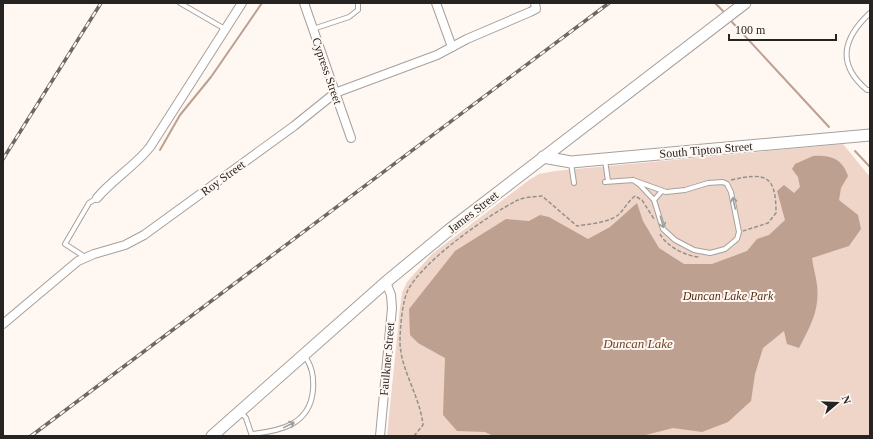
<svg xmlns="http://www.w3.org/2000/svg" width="873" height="439" font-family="Georgia,serif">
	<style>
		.green { fill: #eed5c7 }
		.water { fill: #bda090 }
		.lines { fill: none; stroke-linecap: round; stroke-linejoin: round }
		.stream { stroke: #bda090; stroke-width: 2 }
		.lane-casing { stroke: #a7a09c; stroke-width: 6 }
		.street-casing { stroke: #a7a09c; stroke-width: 10 }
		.secondary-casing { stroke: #a7a09c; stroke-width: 13 }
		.path { stroke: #95908d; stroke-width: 1.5; stroke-dasharray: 4 2; stroke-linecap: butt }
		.lane { stroke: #fff; stroke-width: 4 }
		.street { stroke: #fff; stroke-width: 8 }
		.secondary { stroke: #fff; stroke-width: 11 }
		.rail-casing { stroke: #6c6865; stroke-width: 3.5 }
		.rail { stroke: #fff7f2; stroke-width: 2; stroke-dasharray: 6; stroke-linecap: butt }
		.oneway { stroke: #9d9c9c }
		.labels { text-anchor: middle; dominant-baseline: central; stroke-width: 4; stroke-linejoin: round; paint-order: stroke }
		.street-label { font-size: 12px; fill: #262422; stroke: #fff7f2 }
		.park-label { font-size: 12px; font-style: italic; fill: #562e12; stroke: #fff7f2 }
		.water-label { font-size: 13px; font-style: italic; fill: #70452a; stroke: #fff7f2 }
	</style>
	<rect width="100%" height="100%" fill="#fff7f2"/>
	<path class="green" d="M843 144 870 177V436H387L400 308 402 293 407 282 432 254 529 180 539 174 555 171Z"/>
	<path class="water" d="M813 156C830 155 842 158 848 176L841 188 839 200 858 215 861 229 849 246 812 258C813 267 816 276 817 285 820 310 810 327 799 348L787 344 784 331 763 348 755 374 751 401 728 422 702 432 673 428 642 436H493L485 432 457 431 443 415 445 358 418 343 410 335 409 309 455 251 506 219 529 221 540 215 549 217 588 239 610 227 637 203 643 221 659 248 684 264H712L747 251 757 239 769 235 785 220 777 191 784 185 794 193 800 187 798 177 792 169 795 164Z"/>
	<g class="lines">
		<g class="stream">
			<path d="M715 3 723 11"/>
			<path d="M732 22 829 127"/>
			<path d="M160 150 180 115 211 77 262 3"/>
			<path d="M855 151 870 167"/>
		</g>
		<defs>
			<g id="lane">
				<path d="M180 3 225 29"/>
				<path d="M870 13C843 38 836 64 867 90H870"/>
				<path d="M313 29 349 17 358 10V3"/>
				<path d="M605 160 608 181"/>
				<path d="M571 163 574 183"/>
				<path d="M605 182 633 180 666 192 685 190 708 183 723 182 727 184 731 192 739 232 737 239 725 249 710 253 694 250 675 240 663 229 654 200 639 184 633 180"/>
				<path d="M654 200 662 191"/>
				<path d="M85 257 65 244 89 203 97 198"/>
				<path d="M240 411 246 418 252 436"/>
				<path d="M252 434C280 431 310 425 313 390 314 376 312 366 304 355"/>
			</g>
			<g id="street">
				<path d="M304 3 351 138"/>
				<path d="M436 3 452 47"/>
				<path d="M97 198C113 179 135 166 150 147L242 3"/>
				<path d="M3 324 78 261 94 254 125 245 144 235 294 126 335 93 437 55 467 39 530 12 536 9 535 3"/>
				<path d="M380 436 392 308 391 295 386 282"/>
			</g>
			<g id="secondary">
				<path d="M543 157 571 162 870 135"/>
				<path d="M212 436 386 282 449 230 745 3"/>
			</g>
		</defs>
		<use href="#lane" class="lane-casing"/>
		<use href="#street" class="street-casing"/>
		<use href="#secondary" class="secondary-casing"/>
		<g class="path">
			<path d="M731 180C766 172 776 175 776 213L768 223 743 231"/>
			<path d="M660 234C666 246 687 257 700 257"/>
			<path d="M414 436 423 425C420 396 401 371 400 343 400 329 402 302 408 290 424 260 488 215 518 200 524 197 534 197 542 196L577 226C589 224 607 223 618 215 624 210 628 201 635 196L642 200 654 219"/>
		</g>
		<use href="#lane" class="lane"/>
		<use href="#street" class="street"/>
		<use href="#secondary" class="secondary"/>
		<defs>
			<g id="rail">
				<path d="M3 159 101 3"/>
				<path d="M31 436 609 3"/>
			</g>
		</defs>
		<use href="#rail" class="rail-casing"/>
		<use href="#rail" class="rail"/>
	</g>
	<defs><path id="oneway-shaft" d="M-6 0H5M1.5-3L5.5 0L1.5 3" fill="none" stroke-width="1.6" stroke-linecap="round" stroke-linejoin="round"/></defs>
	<g class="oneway">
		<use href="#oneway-shaft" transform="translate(734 203) rotate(-102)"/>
		<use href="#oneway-shaft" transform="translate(662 222) rotate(74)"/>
		<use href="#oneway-shaft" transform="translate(289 425) rotate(-26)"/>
	</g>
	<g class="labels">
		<g class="street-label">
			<text transform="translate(327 71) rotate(71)">Cypress Street</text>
			<text transform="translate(706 150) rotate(-5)">South Tipton Street</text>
			<text transform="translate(223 178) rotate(-36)">Roy Street</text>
			<text transform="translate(473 212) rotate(-38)">James Street</text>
			<text transform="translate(387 359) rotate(-85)">Faulkner Street</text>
		</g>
		<g class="park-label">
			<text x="728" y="296">Duncan Lake Park</text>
		</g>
		<g class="water-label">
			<text x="638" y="343">Duncan Lake</text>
		</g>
	</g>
	<rect width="873" height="439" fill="none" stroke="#262422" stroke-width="8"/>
	<g transform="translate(837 403) rotate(71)" stroke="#fff7f2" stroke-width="3" paint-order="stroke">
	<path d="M0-3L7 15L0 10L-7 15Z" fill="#262422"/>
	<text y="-6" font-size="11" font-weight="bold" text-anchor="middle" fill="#262422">N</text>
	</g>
	<path d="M729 34v6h107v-6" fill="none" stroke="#262422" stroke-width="2"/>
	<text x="735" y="34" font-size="12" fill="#262422" stroke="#fff7f2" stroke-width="3" paint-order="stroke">100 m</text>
</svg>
